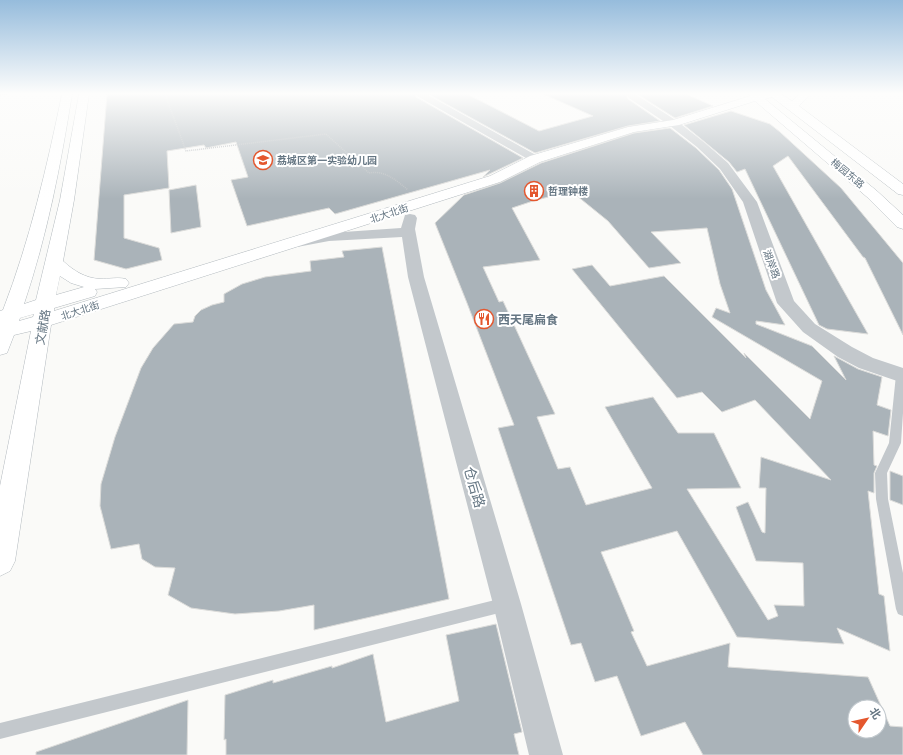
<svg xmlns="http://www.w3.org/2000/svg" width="903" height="755" font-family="Commissioner,'Noto Sans SC',sans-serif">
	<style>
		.building { fill: #aab3b9; stroke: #dcdcda; fill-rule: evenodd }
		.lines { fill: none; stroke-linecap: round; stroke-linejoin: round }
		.secondary-casing { stroke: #b3babf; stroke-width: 1 }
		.path { stroke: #bbbfc2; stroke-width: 1.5; stroke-dasharray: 1 1; stroke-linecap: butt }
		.lane { fill: #c3c8cc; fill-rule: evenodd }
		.street { fill: #c3c8cc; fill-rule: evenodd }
		.secondary { fill: #fff; fill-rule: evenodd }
		.labels { text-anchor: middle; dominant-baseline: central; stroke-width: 4; stroke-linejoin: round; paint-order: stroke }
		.far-poi-label { font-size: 10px; font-weight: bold; fill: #657683; stroke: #fff; text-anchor: start }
		.far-street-label { font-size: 10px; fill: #657683; stroke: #fff }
		.poi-label { font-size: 12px; font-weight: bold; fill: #657683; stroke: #fff; text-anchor: start }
		.street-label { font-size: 12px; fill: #657683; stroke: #fff }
		.near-street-label { font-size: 14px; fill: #657683; stroke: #fff }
	</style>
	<rect width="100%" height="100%" fill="#fafaf8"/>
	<g class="building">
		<path d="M107 94H415L416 97 523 158 483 177 490 170 335 214 329 208 247 226 231 180 248 177 236 142 206 148 204 145 167 151 169 188 124 195V238L159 248 162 260 126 269 94 260Z"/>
		<path d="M428 94H467L539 131 593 116 543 94H626L628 99 660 121 628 126 535 153Z"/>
		<path d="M637 94H686L713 106 675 118Z"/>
		<path d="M731 111 770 124 780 132 841 188 903 263V335L865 258 863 257 788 156 773 166 868 334 827 329 819 325 745 169 737 172 729 162 684 125Z"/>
		<path d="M670 128 696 148 719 170 732 189 766 290 785 325 756 321V324L812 346 846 380 834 356 858 369 882 377 877 405 891 410 888 436 873 431 874 465 877 466 874 473V493L868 491 879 594 884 596 890 651 837 628 844 644 737 637 677 531 601 552 634 631 631 632 647 666 730 643 728 667 868 677 890 726 903 727V755H703L685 722 641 736 617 676 595 682 581 643 571 645 498 428 514 425 467 303 435 223 464 195 500 183 541 163 634 133ZM571 191 608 221 649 268 681 263 651 232 707 228 720 284 730 313 716 308 712 317 822 381 810 419 744 353 746 358 664 276 610 286 592 265 572 269 677 398 702 392 722 412 755 400 831 480 761 457 759 488H766L765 533 762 532 748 502 736 507 756 561 803 563 804 606 774 605 778 616 768 620 687 489 741 488 714 433H678L653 397 605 407 652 488 586 505 570 467 558 469 537 417 555 414 503 301 499 302 483 267 540 260 512 208 533 201ZM855 707H879V731H855Z"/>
		<path d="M196 185 201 227 171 233 169 190Z"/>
		<path d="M382 247 449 599 314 630V605L279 611 235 614 191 608 168 595 175 568 155 567 142 559 139 544 111 549 100 506 101 484 115 437 141 368 153 348 174 324 193 322 195 316 201 310 212 305 224 302V294L242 284 265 277 311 271 310 261 344 257 342 251Z"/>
		<path d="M890 471 903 476V505L890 500Z"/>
		<path d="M496 624 522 732 514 734 519 755H226V739L224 740 225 695 273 680V683L332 666V668L373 654 386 722 459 701 446 635Z"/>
		<path d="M188 700 187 755H36V752Z"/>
	</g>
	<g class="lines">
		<defs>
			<path id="secondary" d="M62 94H72C61 164 47 236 24 304L36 300 60 200 79 94H89L74 200 63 261C74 271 85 278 100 279 109 279 118 277 126 279L129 283 126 287 95 289 97 292 95 296 54 308V311L490 176 530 156 628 127 673 120 750 96 748 94H781L792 101 800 94H810L799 106 903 184V195L898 194 772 97 765 99 877 191 903 215V229L897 227 867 197 755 101 679 125 634 132 540 162 500 182 51 325 15 561 10 571 0 576V486L31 331 14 335 7 353 0 355V311L3 310C30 240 47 167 62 94ZM60 276 71 283 84 287 56 295ZM34 314 33 317 19 321 20 318Z"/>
		</defs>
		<use href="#secondary" class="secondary-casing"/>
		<g class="path">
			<path d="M165 94 186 151 326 134 369 173C385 170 396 180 408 190"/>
			<path d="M0 95 7 94"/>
		</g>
		<g class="lane">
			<path d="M901 371 903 372V413L901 443 887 473 888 499 903 573V616L898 614 896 609 876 499 875 473 889 443 896 375 897 372Z"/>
			<path d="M507 597 512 599 514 604 512 609 507 611 0 739V723Z"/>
		</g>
		<g class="street">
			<path d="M416 94H426L534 154 536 156 534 158H526L417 96Z"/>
			<path d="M627 94H635L677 121 705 143 728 163 757 202 794 301 815 324 852 347 873 358 903 368V383L859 368 838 357 803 332 777 303 743 202 720 169 697 147 669 125 629 98Z"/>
			<path d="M410 214 415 215 417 218 415 229 424 277 521 604 563 755H529L493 604 408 277 402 237 329 241 297 247 292 246 290 243 292 240 329 233 401 228 405 215Z"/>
		</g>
		<use href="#secondary" class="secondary"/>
	</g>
	<linearGradient id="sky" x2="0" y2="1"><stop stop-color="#96bcdc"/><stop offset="0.47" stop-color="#fdfdfc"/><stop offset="1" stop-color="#fdfdfc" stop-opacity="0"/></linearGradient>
	<rect width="903" height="199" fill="url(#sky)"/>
	<defs>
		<symbol id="school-ring" viewBox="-11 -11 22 22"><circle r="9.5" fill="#fff" stroke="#e4572e" stroke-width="1.5"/><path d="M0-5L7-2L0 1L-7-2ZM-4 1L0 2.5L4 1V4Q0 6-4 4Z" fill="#e4572e"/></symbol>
		<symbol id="building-ring" viewBox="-11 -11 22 22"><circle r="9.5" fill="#fff" stroke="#e4572e" stroke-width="1.5"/><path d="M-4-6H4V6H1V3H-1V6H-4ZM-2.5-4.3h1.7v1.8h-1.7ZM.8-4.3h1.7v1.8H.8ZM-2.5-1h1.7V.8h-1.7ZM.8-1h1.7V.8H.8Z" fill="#e4572e"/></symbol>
		<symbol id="restaurant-ring" viewBox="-11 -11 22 22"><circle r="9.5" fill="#fff" stroke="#e4572e" stroke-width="1.5"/><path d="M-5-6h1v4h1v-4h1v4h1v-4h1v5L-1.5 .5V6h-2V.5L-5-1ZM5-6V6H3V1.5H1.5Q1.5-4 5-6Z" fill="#e4572e"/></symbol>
	</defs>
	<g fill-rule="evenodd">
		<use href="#school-ring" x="252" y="149" width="22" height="22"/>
		<use href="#building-ring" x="523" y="180" width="22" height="22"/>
		<use href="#restaurant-ring" x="473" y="308" width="22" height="22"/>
	</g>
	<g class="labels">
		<g class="far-poi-label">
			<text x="277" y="160">荔城区第一实验幼儿园</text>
			<text x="548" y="191">哲理钟楼</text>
		</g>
		<g class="far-street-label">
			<text transform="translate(848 173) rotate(40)">梅园东路</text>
			<text transform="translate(389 213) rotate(-18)">北大北街</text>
			<text transform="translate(772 264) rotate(70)">湖岸路</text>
			<text transform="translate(80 310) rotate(-18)">北大北街</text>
		</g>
		<g class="poi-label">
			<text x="498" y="319">西天尾扁食</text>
		</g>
		<g class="street-label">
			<text transform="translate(42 327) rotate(-80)">文献路</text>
		</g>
		<g class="near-street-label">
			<text transform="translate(475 487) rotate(74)">仓后路</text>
		</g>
	</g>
	<g transform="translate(867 719) rotate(56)"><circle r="19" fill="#ffffff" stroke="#c1c8cd"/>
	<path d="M0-3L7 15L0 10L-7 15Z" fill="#e4572e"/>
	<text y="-6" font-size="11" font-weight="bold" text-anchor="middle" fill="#657683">北</text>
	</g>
</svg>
